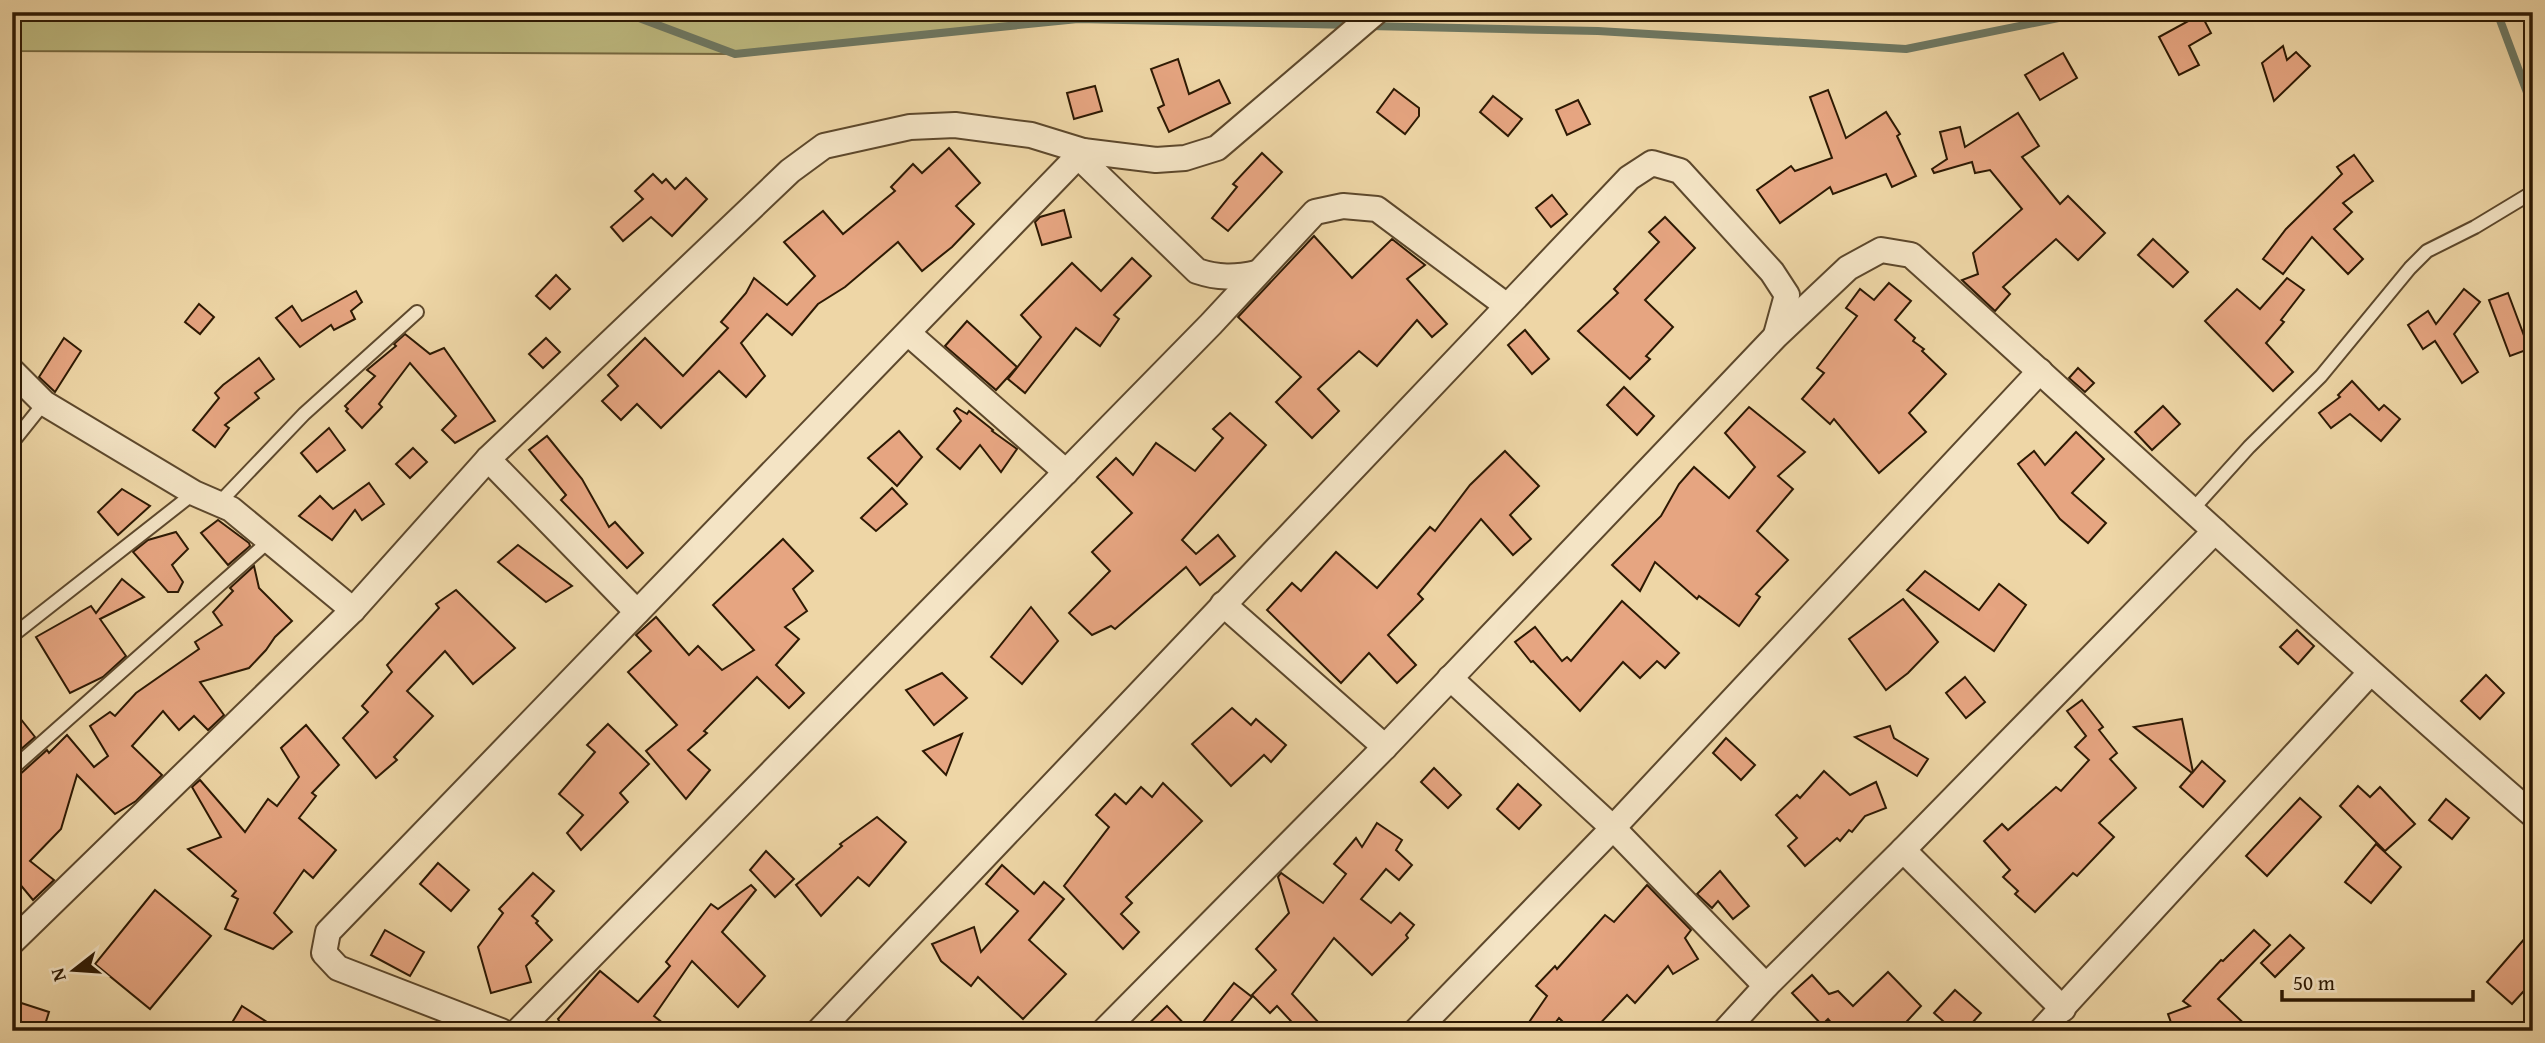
<svg xmlns="http://www.w3.org/2000/svg" width="2545" height="1043" font-family="'Gentium Book Plus',serif">
	<style>
		.green { fill: #bfbc82; stroke: #766a42; stroke-width: 2 }
		.lines { fill: none; stroke-linecap: round; stroke-linejoin: round }
		.stream { stroke: #6e7964; stroke-width: 8 }
		.building { fill: #e6a581; stroke: #2d1903; stroke-width: 2 }
		.lane-casing { stroke: #5d482c; stroke-width: 16 }
		.street-casing { stroke: #5d482c; stroke-width: 28 }
		.lane { stroke: #f4e4c5; stroke-width: 12 }
		.street { stroke: #f4e4c5; stroke-width: 24 }
	</style>
	<rect width="100%" height="100%" fill="#eed6a6"/>
	<filter id="stains"><feTurbulence type="fractalNoise" baseFrequency=".00286" numOctaves="4"/><feColorMatrix values="0 0 0 0 .2 0 0 0 0 .09 0 0 0 0 .02 0 0 0 .5 -.17"/></filter>
	<radialGradient id="worn" r=".72"><stop offset=".6" stop-color="#630" stop-opacity="0"/><stop offset="1" stop-color="#630" stop-opacity=".3"/></radialGradient>
	<path class="green" d="M12 12H1323L1309 24 1078 19 734 54 12 51Z"/>
	<g class="lines">
		<g class="stream">
			<path d="M623 12 735 54 1078 19 1353 25"/>
			<path d="M2497 12 2531 103 2533 115"/>
			<path d="M1369 26 1598 31 1906 49 2088 12"/>
		</g>
	</g>
	<g class="building">
		<path d="M2201 14 2211 33 2189 46 2199 65 2179 75 2159 37Z"/>
		<path d="M2283 46 2287 60 2296 52 2310 66 2274 101 2262 63Z"/>
		<path d="M2063 53 2077 78 2040 100 2025 75Z"/>
		<path d="M1178 59 1189 94 1219 80 1230 103 1169 132 1158 108 1164 105 1151 69Z"/>
		<path d="M1095 86 1102 111 1074 119 1067 93Z"/>
		<path d="M1394 89 1419 108V116L1405 134 1377 112Z"/>
		<path d="M1828 90 1846 138 1886 112 1900 134 1897 136 1916 176 1892 187 1886 174 1833 194 1830 187 1780 223 1757 190 1791 166 1795 171 1832 158 1810 97Z"/>
		<path d="M1493 96 1522 119 1508 136 1480 112Z"/>
		<path d="M1578 100 1590 124 1567 135 1556 110Z"/>
		<path d="M2018 113 2039 146 2022 157 2060 204 2068 196 2105 233 2078 260 2056 239 2003 287 2010 294 1995 311 1962 280 1978 274 1973 253 2022 209 1990 170 1975 173 1972 162 1934 173 1932 169 1947 159 1940 132 1960 127 1965 147Z"/>
		<path d="M949 148 980 183 956 206 974 224 952 247 922 271 898 242 845 287 818 304 792 335 767 314 741 343 765 376 746 397 719 371 661 428 637 404 621 420 602 401 618 386 608 375 645 338 683 376 728 328 721 322 746 293 754 278 787 305 815 276 784 242 823 211 843 234 895 191 891 187 913 164 922 173Z"/>
		<path d="M1262 153 1282 172 1228 231 1212 218 1237 187 1233 184Z"/>
		<path d="M2354 155 2373 181 2343 203 2352 212 2334 229 2363 259 2348 274 2312 237 2283 274 2263 259 2286 229 2342 174 2337 167Z"/>
		<path d="M653 174 662 183 666 179 675 189 686 178 707 199 672 236 651 217 623 241 611 227 643 199 635 191Z"/>
		<path d="M1552 195 1567 214 1551 227 1536 208Z"/>
		<path d="M1064 210 1071 237 1042 245 1035 222 1040 217Z"/>
		<path d="M1665 217 1695 248 1645 300 1673 327 1646 356 1650 359 1630 379 1578 331 1618 293 1614 289 1659 242 1649 232Z"/>
		<path d="M1314 236 1352 278 1392 239 1425 265 1407 279 1447 324 1432 337 1417 320 1377 366 1359 351 1318 389 1339 411 1312 438 1276 402 1301 377 1238 317Z"/>
		<path d="M2153 239 2188 272 2173 287 2138 255Z"/>
		<path d="M1132 258 1151 276 1114 315 1119 319 1100 346 1076 328 1025 393 1008 379 1041 337 1021 315 1072 263 1101 291Z"/>
		<path d="M556 275 570 289 550 309 536 296Z"/>
		<path d="M2287 278 2304 290 2281 320 2284 322 2266 343 2293 372 2273 391 2205 321 2237 289 2260 309Z"/>
		<path d="M1889 283 1911 301 1895 320 1915 338 1913 341 1924 349 1922 351 1946 374 1909 413 1926 432 1879 473 1834 419 1830 424 1802 399 1824 373 1817 368 1857 316 1846 308 1860 289 1874 300Z"/>
		<path d="M2464 289 2480 302 2454 334 2478 372 2462 383 2435 341 2423 349 2408 325 2428 311 2436 324Z"/>
		<path d="M356 291 362 302 351 311 355 319 334 330 331 325 300 347 276 318 292 306 302 321Z"/>
		<path d="M2508 293 2529 349 2510 356 2489 300Z"/>
		<path d="M199 304 214 317 200 334 185 322Z"/>
		<path d="M967 321 1017 367 996 390 945 346Z"/>
		<path d="M1525 330 1549 359 1532 374 1508 345Z"/>
		<path d="M405 334 430 354 444 348 495 421 455 443 442 430 456 416 410 363 379 404 382 407 362 428 346 411 348 409 345 406 375 376 367 370 396 346 394 344Z"/>
		<path d="M64 338 81 351 55 392 39 377Z"/>
		<path d="M546 338 560 352 543 368 529 354Z"/>
		<path d="M259 358 274 379 255 393 259 398 225 425 229 428 215 447 193 430 219 398 215 393 223 385Z"/>
		<path d="M2078 368 2094 383 2085 392 2069 378Z"/>
		<path d="M2352 381 2379 410 2384 405 2400 419 2381 441 2350 414 2331 428 2319 413 2340 397 2338 395Z"/>
		<path d="M1624 387 1654 416 1637 435 1607 405Z"/>
		<path d="M2163 406 2180 424 2152 450 2135 432Z"/>
		<path d="M1749 407 1805 452 1778 476 1793 489 1757 531 1788 560 1756 594 1760 597 1739 626 1699 596 1697 599 1655 562 1640 591 1612 565 1661 516 1679 484 1694 467 1729 498 1755 467 1725 433Z"/>
		<path d="M957 408 967 414 969 411 993 430 992 431 1017 449 1001 472 980 445 960 469 937 449 961 421 954 411Z"/>
		<path d="M1230 413 1266 445 1182 540 1196 554 1218 535 1235 556 1200 585 1186 567 1115 629 1111 626 1092 635 1069 613 1110 571 1092 552 1132 513 1097 477 1116 458 1133 475 1156 443 1195 471 1223 438 1213 429Z"/>
		<path d="M329 428 345 450 317 472 301 453Z"/>
		<path d="M899 431 922 457 897 486 868 458Z"/>
		<path d="M2076 432 2104 459 2072 493 2106 523 2088 543 2060 519 2018 464 2034 451 2045 465Z"/>
		<path d="M547 436 582 479 609 527 615 522 643 553 627 568 561 500 566 495 529 450Z"/>
		<path d="M413 448 427 462 410 478 396 464Z"/>
		<path d="M1505 451 1539 486 1510 515 1531 539 1513 555 1481 519 1418 594 1423 599 1388 635 1416 665 1397 683 1369 653 1341 683 1267 610 1292 583 1301 591 1336 552 1377 588 1430 527 1435 531 1470 485Z"/>
		<path d="M369 483 384 504 362 520 355 510 332 540 299 516 320 496 333 509Z"/>
		<path d="M892 488 907 504 876 531 861 518Z"/>
		<path d="M122 489 150 506 118 535 98 512Z"/>
		<path d="M218 520 249 543 250 546 228 565 201 533Z"/>
		<path d="M176 532 188 549 172 565 183 582 178 592H168L133 552 148 540Z"/>
		<path d="M783 539 813 571 793 589 807 611 785 627 799 639 776 665 804 693 789 708 757 677 704 731 707 733 688 750 710 770 686 799 646 751 677 725 628 672 651 651 636 635 656 617 689 655 698 646 722 670 754 650 713 605Z"/>
		<path d="M518 545 572 586 546 602 498 562Z"/>
		<path d="M254 566 259 588 292 621 275 637 266 650 249 668 200 682 224 715 208 730 194 716 179 730 163 711 132 746 162 775 136 801 115 814 77 775 61 829 30 861 54 880 33 900 14 877 12 878V778L18 776 47 750 49 753 67 735 94 767 108 756 90 726 110 712 115 716 136 693 199 649 195 642 222 625 213 612 233 591 230 588Z"/>
		<path d="M1925 571 1979 610 1999 584 2026 605 1994 651 1907 590Z"/>
		<path d="M122 579 144 597 100 619 126 656 103 677 70 693 36 637 91 606 96 613Z"/>
		<path d="M456 590 515 648 473 684 445 651 407 691 433 716 394 757 397 760 376 778 343 738 368 712 362 706 392 672 387 665 439 608 436 604Z"/>
		<path d="M1903 599 1938 642 1908 673 1886 690 1849 639Z"/>
		<path d="M1622 601 1679 653 1665 668 1657 661 1640 678 1623 662 1580 711 1533 661 1531 662 1515 642 1535 627 1562 661 1567 657 1571 661Z"/>
		<path d="M1031 607 1058 641 1022 684 991 657Z"/>
		<path d="M2297 630 2314 646 2298 664 2280 647Z"/>
		<path d="M942 673 967 698 934 725 906 690Z"/>
		<path d="M2486 675 2504 693 2480 719 2461 701Z"/>
		<path d="M1965 677 1985 702 1966 718 1946 693Z"/>
		<path d="M2082 700 2103 727 2099 730 2117 753 2110 759 2136 788 2099 823 2114 837 2077 876 2073 873 2035 912 2015 894 2018 891 2003 877 2010 870 1984 841 2002 824 2008 830 2056 787 2061 791 2089 760 2075 747 2086 736 2067 711Z"/>
		<path d="M12 708 35 737 12 757Z"/>
		<path d="M1232 708 1251 725 1256 719 1286 745 1271 762 1264 755 1231 786 1192 744Z"/>
		<path d="M2182 719 2193 772 2202 761 2225 781 2203 807 2180 787 2192 773 2134 727Z"/>
		<path d="M608 724 649 764 620 793 628 802 581 850 567 833 583 815 559 794 595 752 587 745Z"/>
		<path d="M306 725 339 765 312 793 316 796 299 818 336 850 313 878 304 870 274 913 292 932 273 949 225 929 238 899 232 896 236 891 188 849 221 837 192 787 200 780 245 832 268 799 277 806 299 777 281 748Z"/>
		<path d="M1890 726 1894 738 1928 759 1917 776 1855 737Z"/>
		<path d="M962 734 946 775 923 751Z"/>
		<path d="M1726 738 1755 765 1741 780 1713 753Z"/>
		<path d="M1434 768 1461 795 1448 808 1421 782Z"/>
		<path d="M1824 771 1850 795 1876 782 1886 808 1865 816 1852 832 1849 830 1840 841 1837 838 1805 866 1788 846 1797 838 1776 815 1797 795 1800 798Z"/>
		<path d="M1163 783 1202 821 1126 897 1132 903 1121 914 1139 932 1123 949 1064 886 1109 827 1096 815 1115 794 1126 804 1141 787 1152 797Z"/>
		<path d="M1518 784 1541 805 1519 829 1497 809Z"/>
		<path d="M2358 786 2370 797 2380 787 2415 824 2385 851 2340 806Z"/>
		<path d="M2300 798 2321 817 2267 876 2246 856Z"/>
		<path d="M2446 799 2469 818 2452 839 2429 820Z"/>
		<path d="M877 817 906 842 869 886 858 877 821 916 796 885 842 846 840 844Z"/>
		<path d="M1377 823 1402 840 1396 850 1412 865 1399 880 1386 869 1361 899 1391 923 1400 913 1414 925 1406 935 1408 938 1372 975 1334 938 1292 994 1320 1024 1313 1031H1300L1277 1006 1270 1013 1252 995 1276 970 1256 949 1289 913 1278 877 1281 873 1323 903 1346 874 1334 864 1356 838 1362 847Z"/>
		<path d="M2376 844 2401 867 2371 903 2345 882Z"/>
		<path d="M766 851 794 879 775 897 750 870Z"/>
		<path d="M438 863 469 890 451 911 420 884Z"/>
		<path d="M1002 865 1034 894 1044 882 1064 899 1029 940 1066 974 1023 1019 978 977 971 986 941 961 932 944 974 927 981 952 1018 911 986 884Z"/>
		<path d="M1720 871 1749 906 1733 919 1718 901 1712 908 1697 894Z"/>
		<path d="M533 873 554 891 532 916 538 921 536 923 552 940 526 966 531 982 491 993 478 947 503 913 499 909Z"/>
		<path d="M751 885 756 890 722 932 765 976 738 1007 692 961 654 1016 673 1031H564L558 1019 600 971 638 1002 670 966 666 962 711 904 718 909Z"/>
		<path d="M1647 885 1691 930 1685 938 1698 959 1673 974 1668 966 1635 1003 1627 995 1593 1031H1572L1559 1018 1549 1031H1523L1547 996 1536 986 1555 966 1557 969 1605 915 1614 922Z"/>
		<path d="M155 890 211 936 150 1009 95 964Z"/>
		<path d="M2533 929V981L2512 1004 2487 982Z"/>
		<path d="M385 930 424 952 410 976 371 955Z"/>
		<path d="M2254 930 2270 945 2218 999 2252 1031H2174L2168 1014 2190 1006 2183 1001 2221 960 2223 961Z"/>
		<path d="M2290 935 2304 948 2275 977 2261 963Z"/>
		<path d="M1888 972 1921 1006 1898 1031H1838L1828 1019 1822 1025 1792 993 1812 975 1829 994 1838 991 1853 1006Z"/>
		<path d="M1234 983 1252 997 1223 1031H1196Z"/>
		<path d="M1955 990 1981 1013 1965 1031H1954L1934 1013Z"/>
		<path d="M12 1000 49 1012 43 1031H28L12 1019Z"/>
		<path d="M242 1006 281 1031H227Z"/>
		<path d="M1167 1006 1191 1031H1141Z"/>
	</g>
	<g class="lines">
		<defs>
			<g id="lane">
				<path d="M12 443 44 403"/>
				<path d="M219 503 304 414 417 312"/>
				<path d="M2193 509 2249 447 2321 376 2410 268 2427 251 2475 227 2533 192"/>
				<path d="M12 636 194 493"/>
				<path d="M12 769 270 540"/>
			</g>
			<g id="street">
				<path d="M1078 156 1197 271C1218 278 1235 278 1257 273"/>
				<path d="M908 333 1066 472"/>
				<path d="M12 371 44 403 194 493 231 509 353 610"/>
				<path d="M488 459 637 612"/>
				<path d="M1223 604 1385 747"/>
				<path d="M1450 678 1613 828 1766 986"/>
				<path d="M1903 850 2063 1009"/>
				<path d="M12 942 353 610 488 459 790 171 824 146 910 127 955 125 1031 135 1083 151 1156 160 1185 158 1217 148 1376 12"/>
				<path d="M501 1031 338 968 324 953 328 932 1083 151"/>
				<path d="M518 1031 1211 324 1315 212 1343 206 1377 209 1507 306"/>
				<path d="M819 1031 1629 178 1652 163 1680 171 1772 272 1787 295 1776 335"/>
				<path d="M1104 1031 1385 747 1776 336 1848 268 1881 250 1911 255C2118 441 2322 632 2533 815"/>
				<path d="M1416 1031 1613 828 2040 371"/>
				<path d="M1725 1031 1766 986 1903 850 2215 531"/>
				<path d="M2041 1031 2370 673"/>
			</g>
		</defs>
		<use href="#lane" class="lane-casing"/>
		<use href="#street" class="street-casing"/>
		<use href="#lane" class="lane"/>
		<use href="#street" class="street"/>
	</g>
	<rect width="2545" height="1043" fill="none" stroke="#eed6a6" stroke-width="42"/>
	<rect x="14" y="14" width="2517" height="1015" fill="none" stroke="#2d1903" stroke-width="3.5"/>
	<rect x="21" y="21" width="2503" height="1001" fill="none" stroke="#2d1903" stroke-width="2"/>
	<g transform="translate(74 970) rotate(253)" stroke="#f4e4c5" stroke-width="5" paint-order="stroke">
	<path d="M0-5L12 26L0 18L-12 26Z" fill="#2d1903"/>
	<text y="-10" font-size="19" font-weight="bold" text-anchor="middle" fill="#2d1903">N</text>
	</g>
	<path d="M2282 990v10h191v-10" fill="none" stroke="#2d1903" stroke-width="3.5"/>
	<text x="2293" y="990" font-size="21" fill="#2d1903" stroke="#f4e4c5" stroke-width="5" paint-order="stroke">50 m</text>
	<rect width="100%" height="100%" filter="url(#stains)"/>
	<rect width="100%" height="100%" fill="url(#worn)"/>
</svg>
